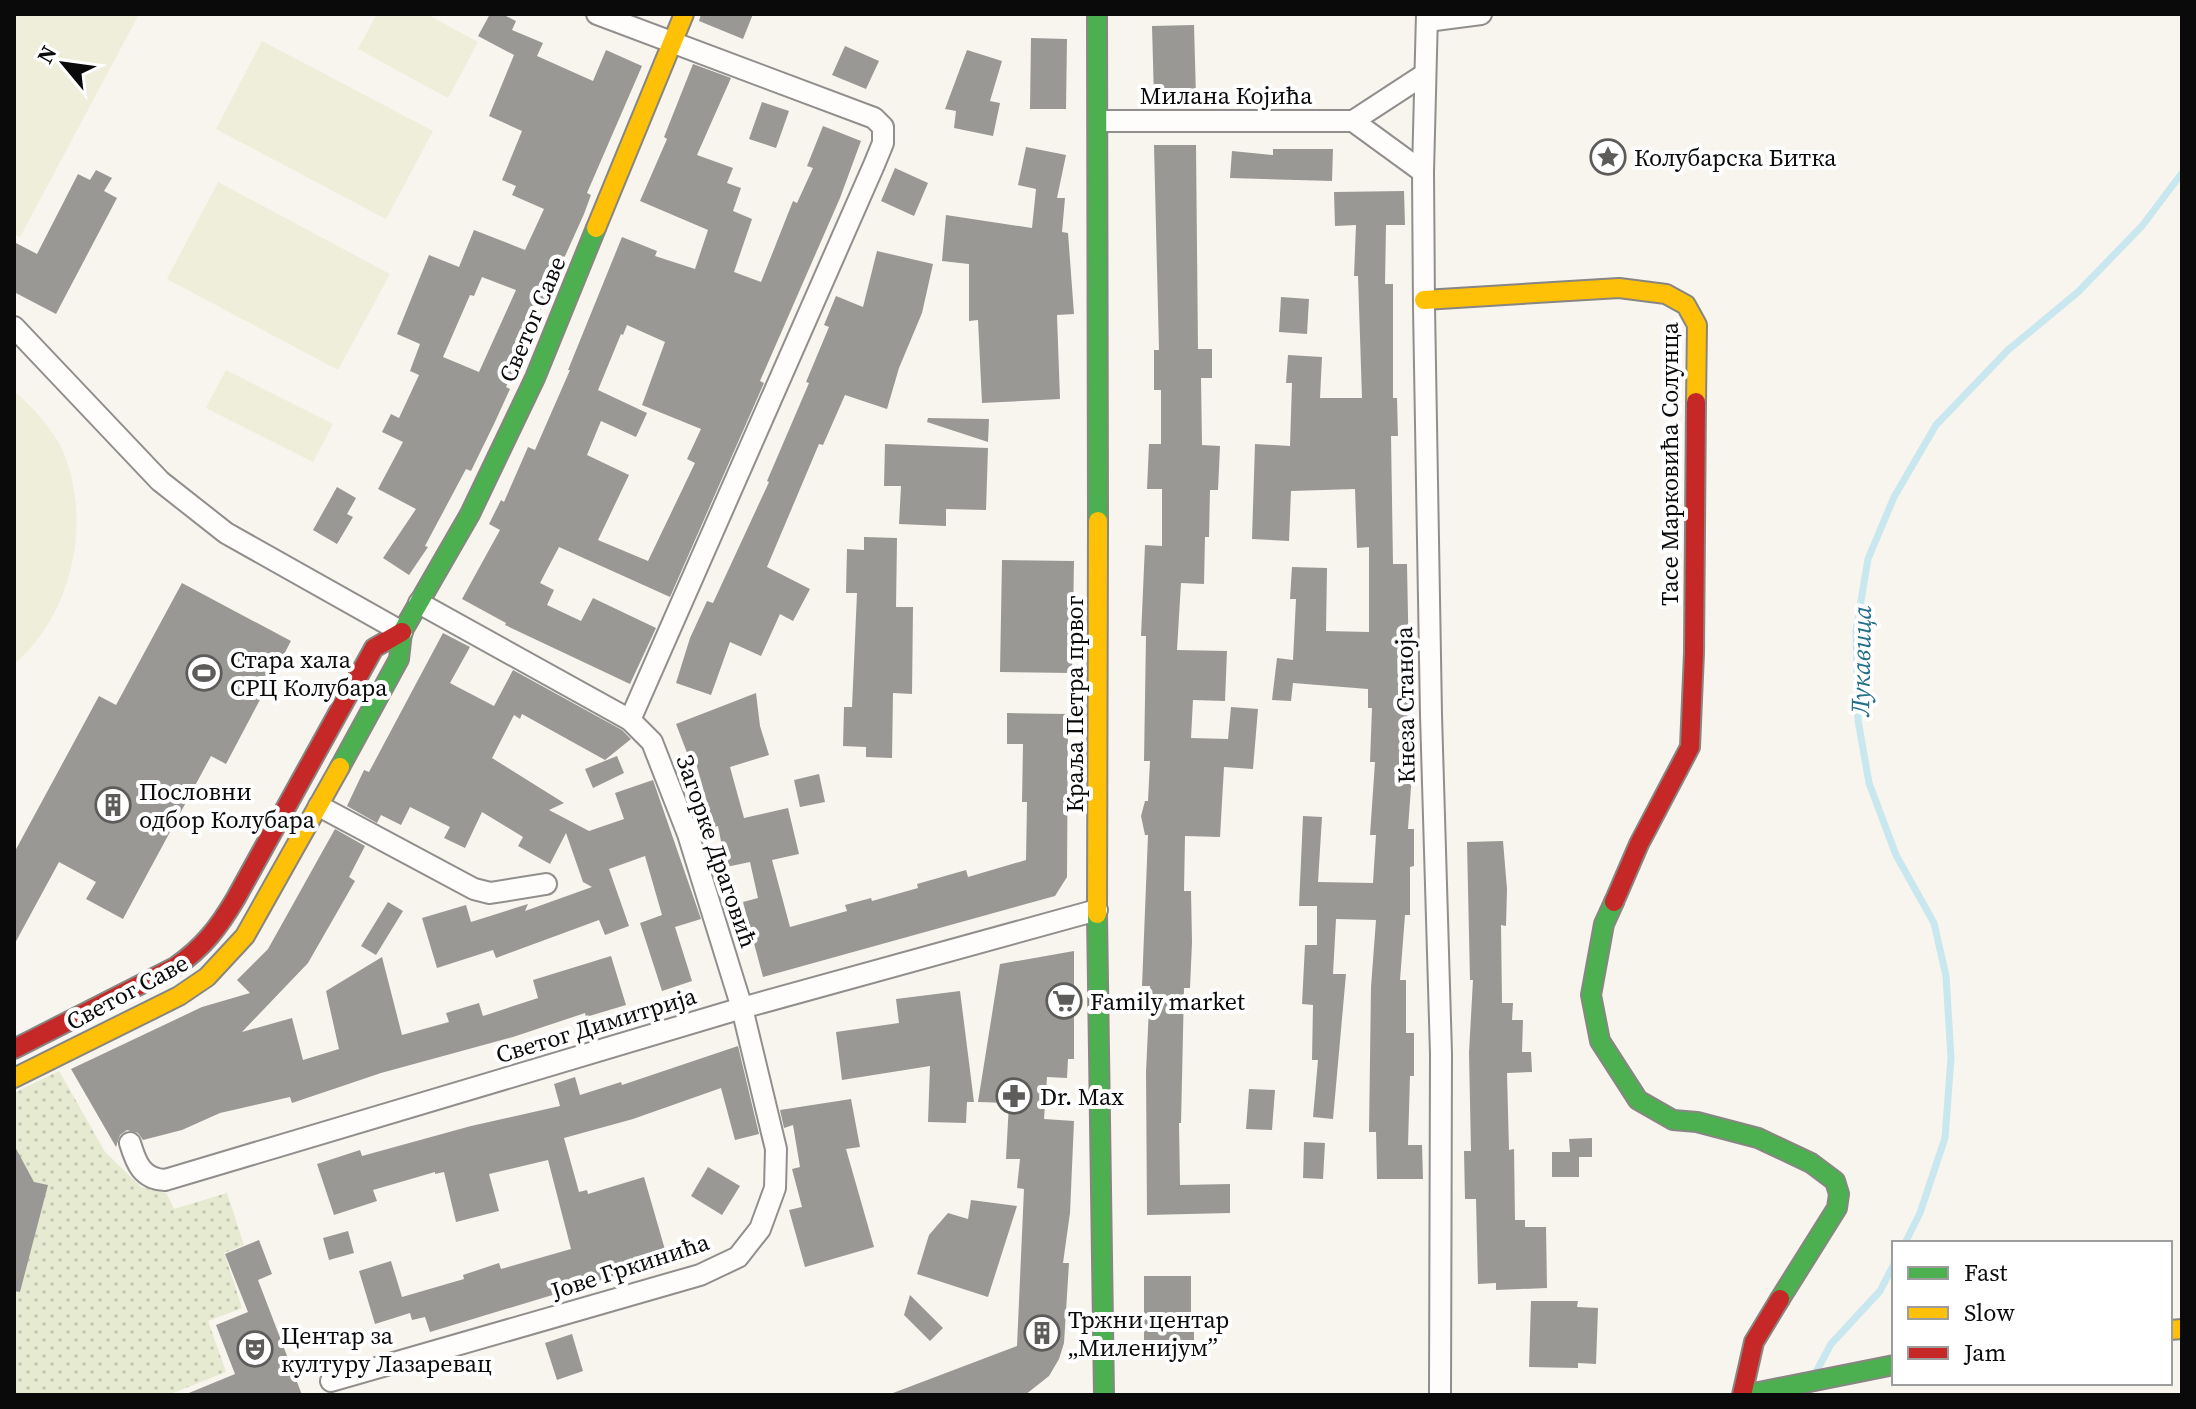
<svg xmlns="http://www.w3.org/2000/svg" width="2196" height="1409" font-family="'Source Serif 4',serif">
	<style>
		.grass { fill: url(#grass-dots) }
		.pitch { fill: #eeeeda }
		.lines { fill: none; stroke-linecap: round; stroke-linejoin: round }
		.stream { stroke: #c8e7ee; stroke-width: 7 }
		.building { fill: #9a9894; fill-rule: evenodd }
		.street-casing { stroke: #918f8d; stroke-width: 24 }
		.fast-casing { stroke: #888683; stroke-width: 22 }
		.slow-casing { stroke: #888683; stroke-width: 22 }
		.jam-casing { stroke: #888683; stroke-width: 22 }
		.street { stroke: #fefdfc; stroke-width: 20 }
		.fast { stroke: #4caf50; stroke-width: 18 }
		.slow { stroke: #ffc107; stroke-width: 18 }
		.jam { stroke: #c62828; stroke-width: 18 }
		.labels { text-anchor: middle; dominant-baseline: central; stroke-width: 8; stroke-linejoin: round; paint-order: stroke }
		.street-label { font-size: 24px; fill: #0a0a0a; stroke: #fff }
		.poi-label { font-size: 24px; fill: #0a0a0a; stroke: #fff; text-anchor: start }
		.water-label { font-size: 26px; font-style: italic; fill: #24708b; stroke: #fff }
	</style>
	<defs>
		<pattern id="grass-dots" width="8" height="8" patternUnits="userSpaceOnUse" patternTransform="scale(2)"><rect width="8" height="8" fill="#e5ead0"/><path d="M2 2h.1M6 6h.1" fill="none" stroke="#c3c7b1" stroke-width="1.8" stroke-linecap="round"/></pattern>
	</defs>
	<rect width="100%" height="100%" fill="#f8f4ee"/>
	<path class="grass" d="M59 1071 105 1152 141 1187 166 1193 174 1209 227 1193 244 1245 224 1253 242 1308 208 1321 226 1372 168 1395H14V1093Z"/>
	<g class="pitch">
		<path d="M14 14H139L20 237 14 234Z"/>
		<path d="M377 14H426L478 42 448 98 358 49Z"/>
		<path d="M262 41 433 131 386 219 216 129Z"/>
		<path d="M218 182 390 274 338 370 167 279Z"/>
		<path d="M226 370 333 424 313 462 206 408Z"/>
		<path d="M14 391C33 408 54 430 64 454 92 523 72 615 14 664Z"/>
	</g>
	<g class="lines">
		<g class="stream">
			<path d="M1905 1243 1920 1213 1945 1138 1951 1058 1946 976 1934 923 1896 855 1869 783 1858 720 1856 631 1868 559 1894 497 1936 425 2008 350 2078 292 2142 226 2182 173"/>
			<path d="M1816 1372 1831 1344 1880 1291 1894 1264"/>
		</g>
	</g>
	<g class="building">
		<path d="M490 14H502L516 21 512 30 543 43 537 56 593 81 606 50 642 66 587 193 591 195 584 214 506 387 510 389 494 424 471 471 466 469 425 546 428 547 409 575 383 558 416 509 378 489 403 442 382 432 391 414 399 418 419 375 410 371 420 344 397 334 429 255 459 267 474 230 525 250 544 209 512 195 516 186 502 180 522 131 489 116 514 55 478 36ZM482 277 516 290 479 372 443 357 470 295 474 296Z"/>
		<path d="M701 14H753L743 39 699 21Z"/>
		<path d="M1194 25 1196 97 1154 98 1152 26Z"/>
		<path d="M1031 38 1067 39 1066 109H1030Z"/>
		<path d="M845 46 879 61 866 89 832 75Z"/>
		<path d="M967 50 1002 61 990 101 1000 103 993 136 954 128 956 111 945 109Z"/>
		<path d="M693 64 731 78 697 155 733 168 727 183 741 188 733 211 752 219 734 272 761 282 793 201 797 203 813 168 807 166 823 126 861 141 840 198 760 381 764 383 670 597 559 547 540 583 554 590 547 605 581 621 593 598 656 628 630 684 505 625 506 623 462 599 500 530 489 524 501 500 504 502 528 447 535 450 570 370H568L622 237 657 251 655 256 695 269 708 230 640 201 667 139 664 137ZM627 325 665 342 642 405 701 429 687 459 695 463 648 561 598 540 629 475 587 455 601 421 636 437 647 413 598 390 621 334 623 335Z"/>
		<path d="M762 102 789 111 776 148 749 139Z"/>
		<path d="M1154 145H1196L1198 349H1212V378H1201L1202 445 1220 446 1218 490H1210L1209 537H1205L1204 584 1181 583 1177 650 1227 651 1225 701 1193 700 1191 738 1228 739 1231 707 1258 709 1253 769 1224 767 1220 837 1185 836 1184 891H1191L1192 942 1190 988H1184L1181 1123H1179L1180 1185 1230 1184V1213L1147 1215 1146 1072 1150 986H1142L1148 835H1145L1141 816 1145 801H1148L1150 761H1144L1146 636H1141L1145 545 1162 546V489H1147L1149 444H1161V390H1154V350H1159Z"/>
		<path d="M1026 147 1066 155 1057 198H1065L1062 232 1068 233 1074 314 1057 315 1060 399 982 403 978 320 969 321V264L942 261 946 215 1032 228 1036 189 1018 185Z"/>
		<path d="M1273 149H1333L1332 181 1230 178 1232 151 1273 155Z"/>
		<path d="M895 168 928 183 914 216 881 201Z"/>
		<path d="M96 170 112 178 104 191 117 198 56 314 14 292V242L37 254 78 174 90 180Z"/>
		<path d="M1404 191 1405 225H1386L1385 284H1393V398H1397L1398 436H1391L1393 564H1407L1409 668 1407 725H1412L1410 773H1412L1408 829H1414V866L1410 867V915H1405L1400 980H1406V1033H1414V1076H1410L1408 1145H1422L1423 1179H1377L1376 1132H1369L1371 987 1376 920 1336 919 1333 974H1346L1333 1119 1313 1117 1318 1060H1312L1313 1005 1302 1004 1305 945H1317V906H1299L1303 816 1322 817 1318 882 1373 883 1376 835H1370L1375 762H1370L1372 708H1368V689L1293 683 1291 701 1272 700 1277 658 1293 660 1296 599H1290L1292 567 1327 568 1326 631 1369 632V547L1357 548 1355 489 1291 491 1289 541 1252 539 1255 444 1290 446 1292 383H1286L1288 355 1322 357 1320 398H1362L1358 276H1354L1356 225 1335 226 1334 192Z"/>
		<path d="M877 251 933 264 922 313 899 368 887 409 845 395 823 445 819 444 767 567 810 589 793 621 780 614 761 656 730 642 711 695 676 683 690 638 707 601 713 603 769 482 767 481 809 383 806 382 829 327 824 325 836 296 863 307Z"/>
		<path d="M1281 297 1309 299 1307 334 1279 332Z"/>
		<path d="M928 418 989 419 988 442 927 422Z"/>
		<path d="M885 444 988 448 986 510 946 509V526L899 524 901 486H884Z"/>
		<path d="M337 487 356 498 347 514 353 517 337 544 313 530Z"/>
		<path d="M864 537 897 538 896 607H913L912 694 893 693 892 758 866 757V747L843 746 844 707H852L857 593H846L847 549 864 550Z"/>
		<path d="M1002 560 1074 561 1072 673 1000 672Z"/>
		<path d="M182 583 291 641 226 764 211 756 123 919 86 899 96 882 59 862 14 945V853L99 696 116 705Z"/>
		<path d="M443 633 470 647 450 683 494 706 513 670 622 730 631 739 605 760 522 714 520 719 514 715 492 758 564 803 549 810 589 831 624 819 615 793 653 780 701 919 675 927 692 981 662 991 640 923 662 915 645 856 609 869 629 926 605 935 599 920 496 958 493 950 437 968 422 918 466 905 471 922 528 904 525 911 592 887 583 882 566 833 550 864 518 846 523 837 482 812 465 848 444 838 450 827 410 807 401 825 381 815 377 823 347 806 364 770 369 772Z"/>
		<path d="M756 693 760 726 769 755 730 767 744 818 788 808 799 854 772 860 790 927 847 911 845 905 871 898 872 901 918 888 917 884 966 870 968 877 1026 860 1027 802H1022L1023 744H1007V713L1068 714 1067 877 1055 896 763 977 743 902 758 898 750 862 726 867 718 826 714 827 694 756 689 758 676 724Z"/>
		<path d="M617 756 624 773 593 788 585 769Z"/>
		<path d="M819 774 825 802 800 807 794 780Z"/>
		<path d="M335 829 365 846 349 877 355 881 308 963 242 1032 292 1018 303 1060 339 1049 326 991 382 957 402 1035 449 1022 446 1013 479 1003 483 1016 538 998 533 980 611 956 626 1005 586 1017 585 1013 513 1037 381 1073 292 1103 290 1097 220 1113 182 1130 143 1140 138 1133 127 1130 120 1135 116 1147 71 1069 202 1007 250 993 237 980 268 949Z"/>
		<path d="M1503 841 1507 889 1506 926 1501 925 1502 1003H1513L1512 1020H1523L1522 1052H1531L1532 1072 1507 1073 1509 1150 1514 1149 1515 1220H1525V1227H1546L1547 1288 1496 1290V1283L1478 1284 1476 1199H1465L1464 1151H1471L1469 1053 1473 980H1470L1467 842Z"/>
		<path d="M388 902 403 911 376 955 361 946Z"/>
		<path d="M1074 951V1059H1068L1067 1078 1047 1077 1044 1119 1074 1121 1070 1213 1063 1263H1069L1064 1343 1059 1359 1049 1376 1025 1395H894L893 1393 1017 1346 1024 1189 1017 1188 1020 1159H1006L1009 1103 978 1102 1000 964Z"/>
		<path d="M960 991 974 1102H967L966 1123 928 1122 930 1066 842 1080 836 1032 899 1023 896 999Z"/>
		<path d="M738 1046 759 1134 735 1140 721 1088 633 1119 564 1138 579 1192 587 1190 588 1194 644 1177 668 1260 430 1332 425 1317 412 1320 410 1313 375 1324 359 1271 391 1261 402 1297 464 1279 463 1275 499 1263 501 1269 571 1249 548 1160 489 1174 499 1211 456 1222 444 1172 435 1174V1172L373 1190 377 1201 334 1215 317 1164 360 1150 362 1156 471 1126 560 1106 554 1084 575 1077 580 1095 621 1082 622 1085Z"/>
		<path d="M1249 1089 1275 1090 1272 1130 1246 1129Z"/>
		<path d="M851 1099 860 1147 846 1149 874 1247 805 1267 789 1210 802 1207 792 1169 800 1167 793 1125 784 1128 780 1110Z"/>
		<path d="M1592 1138V1157H1579V1177H1552V1152H1570L1569 1139Z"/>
		<path d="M1304 1142 1325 1143 1323 1179 1303 1178Z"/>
		<path d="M14 1145 34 1182 48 1185 20 1292 14 1291Z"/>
		<path d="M708 1167 740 1186 722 1215 691 1196Z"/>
		<path d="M971 1200 1017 1206 988 1297 917 1274 929 1235 948 1213 968 1219Z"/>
		<path d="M348 1231 354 1253 329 1260 323 1238Z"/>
		<path d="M259 1240 272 1274 258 1280 302 1395H184L235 1374 216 1325 248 1312 225 1254Z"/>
		<path d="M1144 1276H1191V1328H1194V1349H1144Z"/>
		<path d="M910 1295 943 1328 930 1341 904 1315Z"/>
		<path d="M1531 1301H1578L1577 1307 1598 1308 1596 1364 1578 1363V1368L1529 1367Z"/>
		<path d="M572 1334 583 1371 557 1380 545 1343Z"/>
	</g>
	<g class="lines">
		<defs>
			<g id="street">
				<path d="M597 14 874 118 883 127V143L874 165 630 720"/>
				<path d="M1427 14 1423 172 1424 307 1431 715 1441 1054 1440 1395"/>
				<path d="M1427 21 1481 14"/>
				<path d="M1099 121H1353L1425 74"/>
				<path d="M1353 121 1423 172"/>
				<path d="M14 327 160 481 226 533 402 632"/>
				<path d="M319 806 474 889 490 893 546 884"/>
				<path d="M130 1143C136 1163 142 1179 165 1180L742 1008 1097 910"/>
				<path d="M331 1381 700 1275 738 1257 760 1229 775 1188 776 1149 742 1008 688 834 652 742 630 720 419 603"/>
			</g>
			<g id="fast">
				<path d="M1097 14 1098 521"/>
				<path d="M340 767 399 659 402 632 470 514 535 378 596 228"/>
				<path d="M1614 902 1604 924 1591 995 1600 1041 1638 1100 1673 1120 1697 1122 1758 1138 1811 1163 1835 1181 1839 1194 1837 1208 1780 1299"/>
				<path d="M1097 914 1104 1395"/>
				<path d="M1744 1395 1894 1365"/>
			</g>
			<g id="slow">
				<path d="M596 228 684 14"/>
				<path d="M1424 300 1619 288 1666 294 1686 305 1697 325 1696 402"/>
				<path d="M1097 914 1098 521"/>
				<path d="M14 1078 179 996 207 977 245 936 340 767"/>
				<path d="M2170 1330 2182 1329"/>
			</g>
			<g id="jam">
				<path d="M1614 902 1639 844 1690 747 1694 653 1696 402"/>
				<path d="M14 1049 175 967C203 948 219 927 236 898L374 648 402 632"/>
				<path d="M1742 1395 1754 1342 1780 1299"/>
			</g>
		</defs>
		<use href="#street" class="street-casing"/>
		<use href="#fast" class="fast-casing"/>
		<use href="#slow" class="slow-casing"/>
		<use href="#jam" class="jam-casing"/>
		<use href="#street" class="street"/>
		<use href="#fast" class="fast"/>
		<use href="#slow" class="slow"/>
		<use href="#jam" class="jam"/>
	</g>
	<defs>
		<symbol id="sight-ring" viewBox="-11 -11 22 22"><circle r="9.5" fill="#fff" stroke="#5d5c5a" stroke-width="1.5"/><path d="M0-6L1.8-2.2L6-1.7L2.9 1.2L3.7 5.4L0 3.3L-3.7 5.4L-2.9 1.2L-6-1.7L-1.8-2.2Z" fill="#5d5c5a"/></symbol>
		<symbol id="stadium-ring" viewBox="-11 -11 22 22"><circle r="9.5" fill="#fff" stroke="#5d5c5a" stroke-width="1.5"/><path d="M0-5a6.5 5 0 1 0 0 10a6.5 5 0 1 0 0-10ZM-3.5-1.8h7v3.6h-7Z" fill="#5d5c5a"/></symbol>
		<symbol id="building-ring" viewBox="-11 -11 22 22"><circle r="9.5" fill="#fff" stroke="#5d5c5a" stroke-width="1.5"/><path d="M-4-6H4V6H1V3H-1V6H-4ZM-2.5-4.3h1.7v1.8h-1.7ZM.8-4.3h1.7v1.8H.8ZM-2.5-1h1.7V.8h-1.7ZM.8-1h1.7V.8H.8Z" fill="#5d5c5a"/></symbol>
		<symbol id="supermarket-ring" viewBox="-11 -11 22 22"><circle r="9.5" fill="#fff" stroke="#5d5c5a" stroke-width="1.5"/><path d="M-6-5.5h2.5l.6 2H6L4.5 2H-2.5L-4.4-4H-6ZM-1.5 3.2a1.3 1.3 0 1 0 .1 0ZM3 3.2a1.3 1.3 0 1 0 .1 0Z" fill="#5d5c5a"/></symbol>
		<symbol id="pharmacy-ring" viewBox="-11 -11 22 22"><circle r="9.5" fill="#fff" stroke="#5d5c5a" stroke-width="1.5"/><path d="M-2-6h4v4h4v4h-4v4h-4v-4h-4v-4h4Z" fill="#5d5c5a"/></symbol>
		<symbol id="theatre-ring" viewBox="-11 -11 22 22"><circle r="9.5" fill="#fff" stroke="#5d5c5a" stroke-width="1.5"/><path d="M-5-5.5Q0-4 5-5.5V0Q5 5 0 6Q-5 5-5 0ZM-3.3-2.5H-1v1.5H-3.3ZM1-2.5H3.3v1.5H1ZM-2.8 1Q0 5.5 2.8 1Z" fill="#5d5c5a"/></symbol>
	</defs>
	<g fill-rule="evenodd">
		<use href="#sight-ring" x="1588" y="137" width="40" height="40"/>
		<use href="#stadium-ring" x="184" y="653" width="40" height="40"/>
		<use href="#building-ring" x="93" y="785" width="40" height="40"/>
		<use href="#supermarket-ring" x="1044" y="981" width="40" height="40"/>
		<use href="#pharmacy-ring" x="994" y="1076" width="40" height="40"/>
		<use href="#building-ring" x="1022" y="1313" width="40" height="40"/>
		<use href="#theatre-ring" x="235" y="1329" width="40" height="40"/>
	</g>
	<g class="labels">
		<g class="street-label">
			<text x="1226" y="95">Милана Којића</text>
			<text transform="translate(532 319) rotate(-67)">Светог Саве</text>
			<text transform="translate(1669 464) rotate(-90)">Тасе Марковића Солунца</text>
			<text transform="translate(1074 704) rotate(-90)">Краља Петра првог</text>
			<text transform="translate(1405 705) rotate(-91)">Кнеза Станоја</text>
			<text transform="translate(717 851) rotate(71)">Загорке Драговић</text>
			<text transform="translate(127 992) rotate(-28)">Светог Саве</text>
			<text transform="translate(596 1025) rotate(-17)">Светог Димитрија</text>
			<text transform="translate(630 1266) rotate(-18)">Јове Гркинића</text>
		</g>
		<g class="poi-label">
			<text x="1634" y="157">Колубарска Битка</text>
			<text x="230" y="659">Стара хала<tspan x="230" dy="28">СРЦ Колубара</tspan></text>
			<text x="139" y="791">Пословни<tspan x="139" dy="28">одбор Колубара</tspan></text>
			<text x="1090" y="1001">Family market</text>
			<text x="1040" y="1096">Dr. Max</text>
			<text x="1068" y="1319">Тржни центар<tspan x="1068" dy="28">„Миленијум”</tspan></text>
			<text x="281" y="1335">Центар за<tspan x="281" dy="28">културу Лазаревац</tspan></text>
		</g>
		<g class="water-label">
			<text transform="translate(1861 661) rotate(-89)">Лукавица</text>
		</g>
	</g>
	<rect width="2196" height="1409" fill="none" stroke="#0a0a0a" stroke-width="32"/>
	<rect x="1892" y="1241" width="280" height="144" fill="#ffffff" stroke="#9d9d9d" stroke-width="2"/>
	<rect x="1908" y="1267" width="40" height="12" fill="#4caf50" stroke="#9d9d9d" stroke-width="2"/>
	<text x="1964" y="1281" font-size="24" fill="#0a0a0a">Fast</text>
	<rect x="1908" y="1307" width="40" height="12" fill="#ffc107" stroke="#9d9d9d" stroke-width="2"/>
	<text x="1964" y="1321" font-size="24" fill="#0a0a0a">Slow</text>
	<rect x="1908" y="1347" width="40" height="12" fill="#c62828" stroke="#9d9d9d" stroke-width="2"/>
	<text x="1964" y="1361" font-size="24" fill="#0a0a0a">Jam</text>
	<g transform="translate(64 64) rotate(299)" stroke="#ffffff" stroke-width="6" paint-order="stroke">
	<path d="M0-6L14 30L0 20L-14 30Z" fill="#0a0a0a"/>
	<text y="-12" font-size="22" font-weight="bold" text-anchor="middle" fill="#0a0a0a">N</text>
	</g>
</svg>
